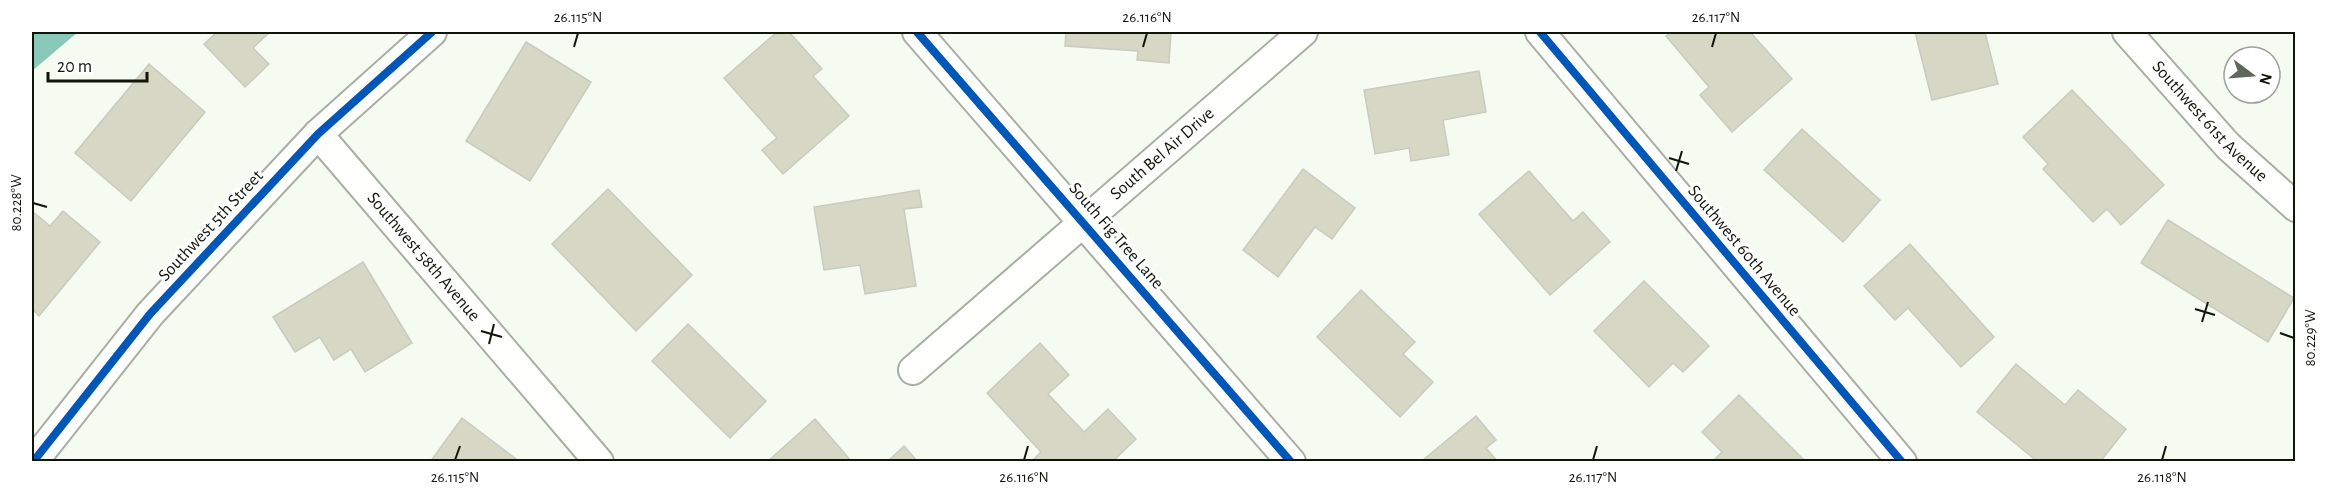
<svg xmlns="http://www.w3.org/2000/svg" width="2327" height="493" font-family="'Alegreya Sans',sans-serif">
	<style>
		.water { fill: #8ac9ba }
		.building { fill: #d6d7c5; stroke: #c9cbc0; stroke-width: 1.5 }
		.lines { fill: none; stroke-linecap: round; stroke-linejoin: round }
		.street-casing { stroke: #a9afa4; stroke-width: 32 }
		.street { stroke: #fefefd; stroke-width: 28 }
		.cycleway-casing { stroke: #fff; stroke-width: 11 }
		.cycleway { stroke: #0057b8; stroke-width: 8 }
		.ticks { fill: none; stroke: #10150a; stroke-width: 2 }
		.labels { text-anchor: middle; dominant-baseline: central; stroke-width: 6; stroke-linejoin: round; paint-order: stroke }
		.street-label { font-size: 18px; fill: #10150a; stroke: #fff }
		.neatline { fill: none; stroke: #10150a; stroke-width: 2 }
		.ticks-label { font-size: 15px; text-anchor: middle; fill: #10150a }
	</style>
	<rect width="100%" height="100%" fill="#f5fbf0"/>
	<path class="water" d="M32 32H78L32 71Z"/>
	<g class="building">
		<path d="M217 32H270L253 48 269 64 245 87 204 44Z"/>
		<path d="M777 32H789L822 69 813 76 849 116 783 174 762 150 777 138 724 78Z"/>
		<path d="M1066 32H1171L1169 63 1137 60 1138 51 1065 46Z"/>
		<path d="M1671 32H1750L1792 79 1732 132 1700 95 1709 87 1666 36Z"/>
		<path d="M1915 32H1985L1998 84 1932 100Z"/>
		<path d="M526 42 591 82 530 181 466 141Z"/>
		<path d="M149 64 205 112 131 201 75 153Z"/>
		<path d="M1479 71 1486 112 1443 120 1449 155 1411 161 1409 148 1375 154 1364 90Z"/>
		<path d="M2072 90 2164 185 2121 225 2107 209 2093 222 2043 169 2048 164 2023 137Z"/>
		<path d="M1802 129 1880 200 1843 242 1764 170Z"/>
		<path d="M1303 169 1355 208 1332 239 1315 227 1278 277 1243 250Z"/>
		<path d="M1529 171 1573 221 1583 212 1610 242 1550 295 1479 214Z"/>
		<path d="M608 189 692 275 636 331 552 244Z"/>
		<path d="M919 190 922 207 904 209 916 286 865 294 860 265 824 270 814 207Z"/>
		<path d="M32 211 50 226 63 211 100 242 39 316 32 309Z"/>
		<path d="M2168 220 2294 298 2268 342 2141 263Z"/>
		<path d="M1910 244 1994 337 1961 367 1908 308 1895 320 1864 286Z"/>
		<path d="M363 262 412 343 365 372 351 349 334 360 320 337 295 352 273 317Z"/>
		<path d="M1644 281 1709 346 1683 372 1673 363 1649 387 1594 331Z"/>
		<path d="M1361 290 1415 342 1403 354 1433 382 1400 417 1317 337Z"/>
		<path d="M688 324 766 401 730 438 652 361Z"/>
		<path d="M1040 343 1069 375 1048 394 1084 432 1108 409 1136 439 1112 462H1031L1041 452 987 393Z"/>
		<path d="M2016 364 2065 405 2078 390 2126 429 2100 462H2038L1977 412Z"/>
		<path d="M1739 395 1806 462H1712L1722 452 1702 432Z"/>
		<path d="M1476 416 1496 440 1486 448 1498 462H1425L1423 460Z"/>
		<path d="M462 418 520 462H430Z"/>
		<path d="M815 419 852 462H767Z"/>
		<path d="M904 446 918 462H887Z"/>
	</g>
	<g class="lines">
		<defs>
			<g id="street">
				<path d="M917 32 1291 462"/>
				<path d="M1540 32 1902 462"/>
				<path id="s1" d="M2127 32 2228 146 2296 207"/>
				<path id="s2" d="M318 134 599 462"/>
				<path id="s3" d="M913 370 1303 32"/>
				<path d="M33 462 150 314 318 134 432 32"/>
			</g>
		</defs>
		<use href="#street" class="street-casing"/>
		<use href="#street" class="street"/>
		<defs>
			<g id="cycleway">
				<path d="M917 32 1291 462"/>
				<path d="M1540 32 1902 462"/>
				<path d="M33 462 150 314 318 134 432 32"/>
			</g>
		</defs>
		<use href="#cycleway" class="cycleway-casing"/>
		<use href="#cycleway" class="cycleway"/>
	</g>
	<path class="ticks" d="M574 47 578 33M1143 47 1147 33M1712 47 1716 33M1669 158 1689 164M1676 171 1682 151M33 203 47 207M2195 309 2215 315M2202 322 2208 302M481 331 502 337M2280 333 2294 338M489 344 494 324M455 460 460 446M1024 460 1028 446M1593 460 1597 446M2162 460 2166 446"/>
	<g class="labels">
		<g class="street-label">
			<text stroke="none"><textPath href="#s1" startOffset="122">Southwest 61st Avenue</textPath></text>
			<text stroke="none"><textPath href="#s3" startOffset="330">South Bel Air Drive</textPath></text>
			<text transform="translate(211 226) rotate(-47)">Southwest 5th Street</text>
			<text transform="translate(1116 236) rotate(49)">South Fig Tree Lane</text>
			<text transform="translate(1744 251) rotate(50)">Southwest 60th Avenue</text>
			<text stroke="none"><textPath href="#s2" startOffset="162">Southwest 58th Avenue</textPath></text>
		</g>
	</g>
	<rect width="2327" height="493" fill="none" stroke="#ffffff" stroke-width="66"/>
	<g transform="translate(2252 75) rotate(106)"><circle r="28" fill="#ffffff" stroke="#9fa19d" stroke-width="1.5"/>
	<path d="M0-4.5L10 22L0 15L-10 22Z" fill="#60665a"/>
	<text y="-9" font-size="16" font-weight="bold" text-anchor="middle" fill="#10150a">N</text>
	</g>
	<path d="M48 72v9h99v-9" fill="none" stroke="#10150a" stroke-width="3"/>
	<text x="57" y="72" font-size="18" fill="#10150a" stroke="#ffffff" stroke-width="4.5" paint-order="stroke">20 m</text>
	<rect x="33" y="33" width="2261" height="427" class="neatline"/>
	<g class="ticks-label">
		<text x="578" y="22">26.115°N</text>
		<text x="1147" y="22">26.116°N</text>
		<text x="1716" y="22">26.117°N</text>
		<text transform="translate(16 203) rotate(-90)" y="5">80.228°W</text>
		<text transform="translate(2310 338) rotate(-90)" y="5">80.229°W</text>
		<text x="455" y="482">26.115°N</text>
		<text x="1024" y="482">26.116°N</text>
		<text x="1593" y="482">26.117°N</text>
		<text x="2162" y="482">26.118°N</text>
	</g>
</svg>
